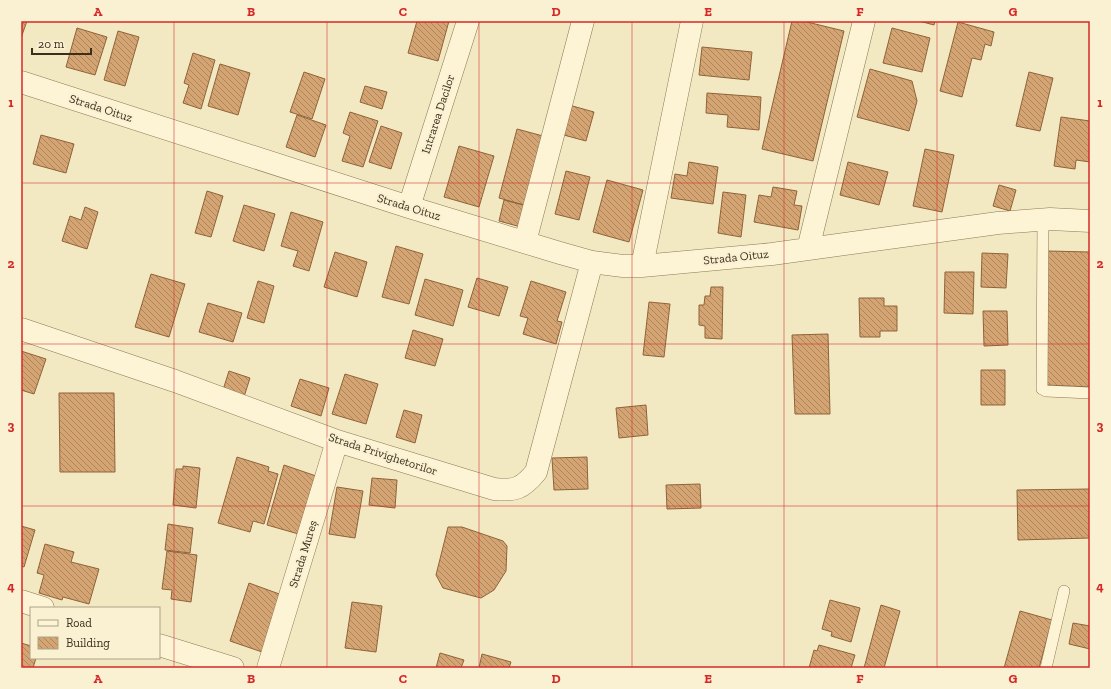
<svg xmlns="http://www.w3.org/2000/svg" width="1111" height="689" viewBox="0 0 1111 689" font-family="'Zilla Slab',serif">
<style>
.building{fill:url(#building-back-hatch);stroke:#8f633a}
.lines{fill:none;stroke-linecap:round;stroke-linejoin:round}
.service-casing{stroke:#8d7956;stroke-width:12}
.minor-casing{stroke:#8d7956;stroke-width:23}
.service{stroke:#fcf4d5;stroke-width:11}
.minor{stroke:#fcf4d5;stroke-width:22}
.grid{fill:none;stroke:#d62828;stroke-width:1;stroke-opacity:0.55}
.labels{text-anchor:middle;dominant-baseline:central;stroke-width:4;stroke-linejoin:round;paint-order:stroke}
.street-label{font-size:12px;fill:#3c2e1c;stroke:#f9f1d1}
.neatline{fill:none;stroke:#d62828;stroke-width:1.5}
.grid-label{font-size:13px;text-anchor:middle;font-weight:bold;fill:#d62828}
</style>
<defs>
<pattern id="building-back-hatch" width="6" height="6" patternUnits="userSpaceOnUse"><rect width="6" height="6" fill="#d4a473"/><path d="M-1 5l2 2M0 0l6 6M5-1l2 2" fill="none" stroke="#ad865e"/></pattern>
</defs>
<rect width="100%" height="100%" fill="#f2e8c1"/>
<path class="building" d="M21,21H27L21,38Z
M417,21H449L438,61L408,53Z
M792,21H803L844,31L813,161L762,149Z
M919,21H935L934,25Z
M958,22L994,32L991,46L985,44L981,60L972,58L962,97L940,91Z
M77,28L107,37L95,75L66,67Z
M892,28L930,38L922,72L883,63Z
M118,31L139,37L125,86L104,80Z
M702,47L752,52L749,80L699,75Z
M193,53L215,60L201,109L183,103L189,85L184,83Z
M220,64L250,73L238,115L208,106Z
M870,69L912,81L917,101L909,131L857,117Z
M304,72L325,79L312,119L290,112Z
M1029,72L1053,78L1040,131L1016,126Z
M365,86L387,92L382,109L360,102Z
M707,93L761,97L759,130L727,127L728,115L706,113Z
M569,105L594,112L586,141L560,134Z
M350,112L378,121L363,167L342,161L350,136L343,133Z
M297,115L326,125L315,157L286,147Z
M1061,117L1090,121V162L1076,160L1075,169L1054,166Z
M381,126L402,133L391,169L369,162Z
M517,129L543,136L524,205L499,198Z
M41,135L74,144L66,173L33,164Z
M459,146L494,156L479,207L444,197Z
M925,149L954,155L942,212L913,206Z
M689,162L718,167L713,204L671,198L675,174L687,176Z
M848,162L888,172L879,205L840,195Z
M566,171L590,177L579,220L555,214Z
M607,180L643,190L629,242L593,232Z
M999,185L1016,190L1010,211L993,206Z
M773,187L797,191L794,205L802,206L798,230L754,222L759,195L771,197Z
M207,191L223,196L211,237L195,233Z
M723,192L746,195L741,237L718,233Z
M504,200L527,206L521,227L499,221Z
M244,205L275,214L264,251L233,241Z
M85,207L98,212L87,249L62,241L70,216L81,220Z
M291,212L323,222L309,271L293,266L298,251L281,246Z
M396,246L423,254L409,304L382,297Z
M1048,251L1090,252V387L1045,385Z
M335,252L367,262L357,297L324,287Z
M982,253L1008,254L1006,288L981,287Z
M945,272H974L973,314L944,313Z
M151,274L185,284L169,337L135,327Z
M477,278L508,287L499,316L468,307Z
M425,279L463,290L453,326L415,315Z
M258,281L274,286L264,323L247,318Z
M531,281L566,292L557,321L562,322L556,344L523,334L528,318L520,316Z
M711,287H723L722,339L705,338V326L699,325V305H704L705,296H710Z
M859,298H884V306H897V331H880V337H860Z
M649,302L670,304L664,357L643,355Z
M208,303L242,313L233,342L199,332Z
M983,311H1007L1008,345L984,346Z
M413,330L443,339L435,366L405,358Z
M828,334L830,414H795L792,335Z
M21,351L46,359L34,394L21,390Z
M981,370H1005V405H981Z
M229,371L250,378L243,400L222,393Z
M345,374L378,384L366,424L332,414Z
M300,379L329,388L321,416L291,406Z
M59,393H114L115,472H60Z
M646,405L648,435L619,438L616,408Z
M404,410L422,415L415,443L396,437Z
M237,457L269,467L268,471L278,474L264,524L253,521L250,532L218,523Z
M587,457L588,489L554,490L552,458Z
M284,465L319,477L302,535L267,525Z
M183,466L200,468L196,508L173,505L176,469H183Z
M372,478L397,480L395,508L369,505Z
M700,484L701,508L667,509L666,485Z
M337,487L363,491L355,538L329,534Z
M1090,489V538L1018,540L1017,490Z
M168,524L193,528L190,553L165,550Z
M21,526L35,530L24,567L21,566Z
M448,527H462L503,541L507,546L506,571L494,590L481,598L443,588L436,575Z
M45,544L74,552L71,562L99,569L89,604L63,597L62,600L39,593L44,575L37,573Z
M167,551L197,555L191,602L171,599L172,590L162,589Z
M249,583L282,595L265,653L230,641Z
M830,600L860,608L851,642L831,636L832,632L822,629Z
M352,602L382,606L376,652L345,648Z
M881,605L900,611L884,668H864Z
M1020,611L1052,620L1039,668H1004Z
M1073,623L1090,626V649L1069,644Z
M21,643L31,646V658H36L33,668H21Z
M819,645L855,655L851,668H809L814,650L817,651Z
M440,653L464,660L461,668H436Z
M482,654L511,662L509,668H479Z"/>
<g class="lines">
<g class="service-casing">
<path id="service" d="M1043,219L1042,389L1046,391L1090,393
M1046,668L1064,591"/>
</g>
<g class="minor-casing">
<path id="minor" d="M21,82L409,207L560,253L592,262L607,264L623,266H642L772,254L998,223L1050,219L1090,221
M409,207L468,21
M525,242L583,21
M808,249L864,21
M642,266L692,21
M21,329L175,381L337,441L494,489C515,491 522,489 536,472L592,262
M21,601L43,608
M159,645L233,668
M268,668L337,441"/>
</g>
<use href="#service" class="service"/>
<use href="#minor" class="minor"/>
</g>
<path class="grid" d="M174,21V668M327,21V668M479,21V668M632,21V668M784,21V668M937,21V668M21,183H1090M21,344H1090M21,506H1090"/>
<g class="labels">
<g class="street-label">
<text transform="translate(101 108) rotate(18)">Strada Oituz</text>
<text transform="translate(438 114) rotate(-72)">Intrarea Dacilor</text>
<text transform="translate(409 207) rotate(17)">Strada Oituz</text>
<text transform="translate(736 257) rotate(-6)">Strada Oituz</text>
<text transform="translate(383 454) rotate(18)">Strada Privighetorilor</text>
<text transform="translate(303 554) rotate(-73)">Strada Mureș</text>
</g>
</g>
<rect width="1111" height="689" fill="none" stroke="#f9f1d1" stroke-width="44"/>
<rect x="30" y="607" width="130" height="52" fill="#f9f1d1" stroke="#ada389"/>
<rect x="38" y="620" width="20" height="6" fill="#fcf4d5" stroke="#ada389"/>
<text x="66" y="627" font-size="12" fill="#3c2e1c">Road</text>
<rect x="38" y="637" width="20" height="12" fill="url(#building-back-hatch)" stroke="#ada389"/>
<text x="66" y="647" font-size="12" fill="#3c2e1c">Building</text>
<path d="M32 48v6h59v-6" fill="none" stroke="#3c2e1c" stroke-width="2"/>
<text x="38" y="48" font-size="12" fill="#3c2e1c" stroke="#f9f1d1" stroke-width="3" paint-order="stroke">20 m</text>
<rect x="22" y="22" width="1067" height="645" class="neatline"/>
<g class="grid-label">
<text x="98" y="16">A</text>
<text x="251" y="16">B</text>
<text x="403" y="16">C</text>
<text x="556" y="16">D</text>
<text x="708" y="16">E</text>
<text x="860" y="16">F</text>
<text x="1013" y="16">G</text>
<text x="11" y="107">1</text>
<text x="1100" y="107">1</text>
<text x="11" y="268">2</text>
<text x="1100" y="268">2</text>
<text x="11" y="430">3</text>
<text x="1100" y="430">3</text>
<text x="11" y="591">4</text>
<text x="1100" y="591">4</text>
<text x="98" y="683">A</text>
<text x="251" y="683">B</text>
<text x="403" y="683">C</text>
<text x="556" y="683">D</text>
<text x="708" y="683">E</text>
<text x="860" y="683">F</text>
<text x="1013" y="683">G</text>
</g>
</svg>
